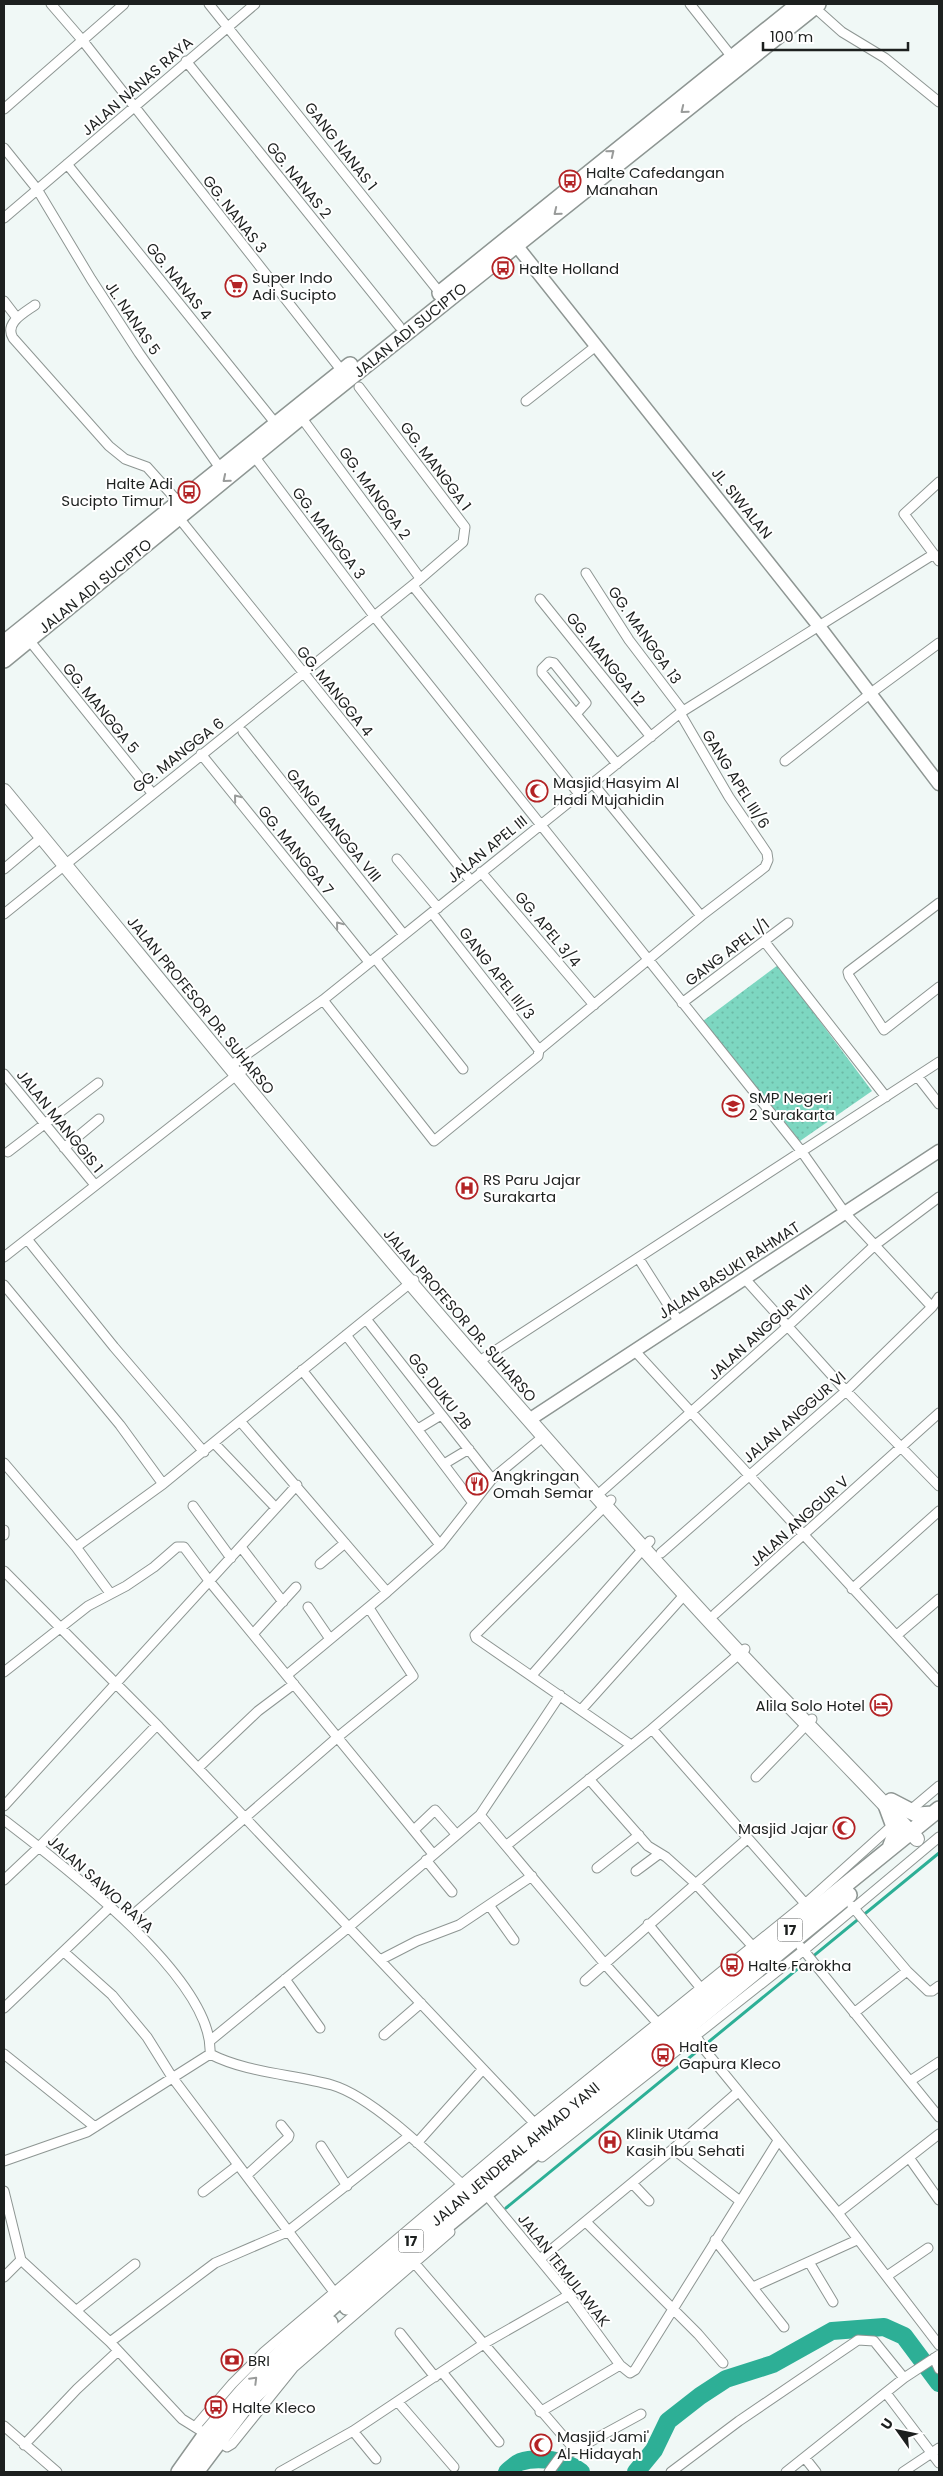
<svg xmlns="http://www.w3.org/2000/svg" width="943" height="2476" viewBox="0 0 943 2476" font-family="Poppins,sans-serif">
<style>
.grass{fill:url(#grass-dots)}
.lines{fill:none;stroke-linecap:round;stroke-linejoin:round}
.stream{stroke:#2daf96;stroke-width:3}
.river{stroke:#2daf96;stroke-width:18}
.street-casing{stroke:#8e9693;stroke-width:11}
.secondary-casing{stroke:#8e9693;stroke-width:15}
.primary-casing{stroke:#8e9693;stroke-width:16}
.highway-casing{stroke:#8e9693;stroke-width:18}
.street{stroke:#fff;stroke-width:9}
.secondary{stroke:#fff;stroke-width:12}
.primary{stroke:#fff;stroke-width:14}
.highway{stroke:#fff;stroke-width:15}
.oneway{stroke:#999b9a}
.labels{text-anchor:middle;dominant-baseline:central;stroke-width:4;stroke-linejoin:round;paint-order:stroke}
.shield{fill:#fff;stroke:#616362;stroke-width:1}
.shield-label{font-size:14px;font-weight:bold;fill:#1d201f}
.street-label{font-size:15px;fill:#1d201f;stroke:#fff}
.poi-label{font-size:15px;fill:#1d201f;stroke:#fff;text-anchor:start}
</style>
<defs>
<pattern id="grass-dots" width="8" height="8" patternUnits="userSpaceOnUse" patternTransform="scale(1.25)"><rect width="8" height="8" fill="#7dd7c1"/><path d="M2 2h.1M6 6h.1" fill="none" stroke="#6cb8a5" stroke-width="1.8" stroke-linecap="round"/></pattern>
</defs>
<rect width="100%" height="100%" fill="#f0f8f6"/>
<path class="grass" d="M778,965L872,1091L800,1141L703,1021Z"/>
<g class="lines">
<path class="stream" d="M506,2208L939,1853"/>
<path class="river" d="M507,2472C511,2469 515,2464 520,2462C538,2456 566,2460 581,2472
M636,2472L654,2450L668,2421L700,2396L726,2379L773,2364L832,2331L884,2327L904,2336L939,2383"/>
<g class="street-casing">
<path id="street" d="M51,4L83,41L342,371
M209,4L440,293
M690,4L732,57
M814,7L842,32L885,58L939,102
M186,61L399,326
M4,109L124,4
M4,148L37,189L91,279L139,353L220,468
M67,164L276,424
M4,218L255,4
M4,301L17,318
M35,305C24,313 4,323 13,338L109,446L125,459L147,467L181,505
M359,387L465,527L463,542L420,579
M526,401L596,346
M254,456L374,616L802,1152L845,1213L932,1307
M939,482L904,514L939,561
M179,518L471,881
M586,573L629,640L683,711
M413,586L579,794
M540,599L651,737
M29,640L152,793
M576,714L586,703L554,663L549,662L542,669V673L617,764
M243,732L404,935
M201,754L369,962
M785,761L871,693L939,643
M595,786L701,916
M397,859L438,908
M4,869L42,837
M481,872L594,1005
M939,903L848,972L849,976L884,1030L939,987
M432,913L539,1050
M4,914L419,580L420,578L301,417
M764,941L886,1097
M375,958L463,1069
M323,1000L434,1141L538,1056L539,1050L701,916L765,867L768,860L767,853L729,797L680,713
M682,1003L788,923
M229,1067L323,1000L680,713L934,554
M4,1074L95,1185
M918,1077L939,1104
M64,1148L99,1119
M8,1152L98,1083
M27,1239L114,1347L204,1452
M4,1257L243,1070
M639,1259L679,1322
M414,1280L240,1421L387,1592L440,1545L492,1479L544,1436
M746,1280L846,1391L939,1486
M4,1285L120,1425L163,1484
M366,1319L492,1479
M346,1335L473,1503
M634,1350L939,1682
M484,1358L939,1062
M302,1370L440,1545
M418,1429L441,1415
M214,1443L276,1508
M4,1463L76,1547L163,1484L240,1421
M444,1464L469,1449
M602,1491L788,1326L875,1245L939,1197
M611,1500L475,1635L476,1638L631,1745
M193,1506L231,1558
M4,1530V1535
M76,1547L110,1593
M241,1547L283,1602
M661,1553L846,1391L932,1307L939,1297
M320,1564L345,1543
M4,1571L159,1727L538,2127
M852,1589L939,1511
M308,1607L330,1639
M715,1614L939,1413
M253,1634L296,1587
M897,1635L939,1599
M4,1672L88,1606L126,1586L154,1567L177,1547H184L210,1582L433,1854
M287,1675L387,1592
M532,1675L650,1541
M581,1710L686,1593
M652,1729L809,1908
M198,1768L258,1711L294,1684
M756,1777L812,1719
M589,1779L648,1846L666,1857L696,1884L756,1950
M4,1806L297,1485
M907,1813L939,1786
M480,1815L604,1963L661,2027
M4,1820C60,1863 215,1979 210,2054
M414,1830L435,1810L456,1834
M507,1845L652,1729L745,1649
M426,1860L452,1892
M597,1868L639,1835
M636,1871L659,1854
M4,1880L39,1847L157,1725
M489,1905L514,1940
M852,1906L907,1971
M126,1921L339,1736L413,1676L369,1608
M648,1924L704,1992
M801,1947L939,2117
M64,1952L112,1995L147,2037L172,2077L337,2296
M380,1960L417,1941L459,1925L532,1876
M285,1979L320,2028
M585,1981L747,1839
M4,2008L110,1907
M854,2013L907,1971L928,1991H932L939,1986
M693,2031L704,2049L838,2213L939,2345
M384,2035L421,2003
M211,2040L350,1926L480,1815L560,1695
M4,2054L95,2127
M210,2054C247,2073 292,2074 332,2085C373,2097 433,2157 465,2187
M910,2081L939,2062
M417,2143L483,2069
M321,2146L347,2186
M673,2149L740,2201
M542,2157L804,1950L939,1837
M910,2159L939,2200
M4,2161L87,2132L210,2054
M247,2175L288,2138L289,2135L281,2125
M632,2183L649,2201
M4,2191L21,2260L110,2342L182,2419L227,2447L232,2444L294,2367L450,2232
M203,2192L238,2165
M485,2193L569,2295L620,2365L630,2373L635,2370L778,2141
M838,2213L939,2134
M586,2222L698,2334L723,2363
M715,2240L784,2327
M411,2259L575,2450L560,2457L549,2472
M540,2259L673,2149L738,2092
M809,2262L833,2302
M887,2276L928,2248
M4,2277L21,2260
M753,2287L857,2240
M77,2310L135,2264
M400,2333L435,2377
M110,2342L215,2263L287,2232L409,2136
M934,2358L939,2369
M442,2372L499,2442
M886,2393L939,2463
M398,2402L454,2467
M540,2412L620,2365
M4,2426L57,2472
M195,2427L232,2384L264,2352L534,2123L805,1904L895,1823
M353,2431L376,2459
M24,2445L77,2389L118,2351
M575,2450L641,2414
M805,2458L816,2472
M280,2472L353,2431L485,2343L569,2295
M671,2472L739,2421L858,2340L874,2341L904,2378
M786,2472L904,2378L939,2355
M903,2472L939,2448"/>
</g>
<g class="secondary-casing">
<path id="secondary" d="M516,245L818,625L939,784
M535,1416L939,1151"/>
</g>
<g class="primary-casing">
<path id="primary" d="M4,791C161,981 315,1174 477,1360C564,1460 652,1560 743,1657C800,1718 860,1777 917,1839"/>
</g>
<g class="highway-casing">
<path id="highway" d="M440,293L799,4
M4,643L350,365
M4,660L301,417L818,4
M891,1801L918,1815L933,1814
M886,1805L896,1832L890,1848
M347,2307L849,1895
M179,2472L206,2434L243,2391L275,2358L340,2300L497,2167L939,1809
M196,2472L251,2399L330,2323"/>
</g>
<use href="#street" class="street"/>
<use href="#secondary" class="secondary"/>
<use href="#primary" class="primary"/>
<use href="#highway" class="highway"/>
</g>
<defs><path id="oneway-chevron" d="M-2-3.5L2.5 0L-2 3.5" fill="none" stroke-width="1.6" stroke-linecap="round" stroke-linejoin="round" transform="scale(1.25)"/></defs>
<g class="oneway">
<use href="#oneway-chevron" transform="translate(684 110) rotate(141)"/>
<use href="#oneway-chevron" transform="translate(611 153) rotate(-39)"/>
<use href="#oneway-chevron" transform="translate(557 212) rotate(141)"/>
<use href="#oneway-chevron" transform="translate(226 479) rotate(140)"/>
<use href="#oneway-chevron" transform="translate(237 798) rotate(-129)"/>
<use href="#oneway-chevron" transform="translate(339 925) rotate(-129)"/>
<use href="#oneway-chevron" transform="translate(254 2380) rotate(-45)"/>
</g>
<defs>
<g id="bus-ring" transform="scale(1.125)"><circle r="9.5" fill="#fff" stroke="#b32325" stroke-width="1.5"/><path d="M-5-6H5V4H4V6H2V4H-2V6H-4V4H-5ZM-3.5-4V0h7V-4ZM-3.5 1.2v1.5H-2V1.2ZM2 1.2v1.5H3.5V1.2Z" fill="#b32325"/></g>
<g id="supermarket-ring" transform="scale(1.125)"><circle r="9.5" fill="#fff" stroke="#b32325" stroke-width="1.5"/><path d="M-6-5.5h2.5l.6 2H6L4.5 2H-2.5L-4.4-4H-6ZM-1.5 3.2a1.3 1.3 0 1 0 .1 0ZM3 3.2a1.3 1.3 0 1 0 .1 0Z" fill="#b32325"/></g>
<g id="mosque-ring" transform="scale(1.125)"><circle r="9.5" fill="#fff" stroke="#b32325" stroke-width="1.5"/><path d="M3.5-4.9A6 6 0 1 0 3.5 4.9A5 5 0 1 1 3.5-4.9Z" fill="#b32325"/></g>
<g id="school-ring" transform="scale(1.125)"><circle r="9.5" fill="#fff" stroke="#b32325" stroke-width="1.5"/><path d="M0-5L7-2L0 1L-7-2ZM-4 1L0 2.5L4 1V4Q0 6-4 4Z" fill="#b32325"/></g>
<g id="hospital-ring" transform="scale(1.125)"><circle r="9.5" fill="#fff" stroke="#b32325" stroke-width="1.5"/><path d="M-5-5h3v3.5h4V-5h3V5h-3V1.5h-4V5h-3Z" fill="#b32325"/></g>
<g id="restaurant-ring" transform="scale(1.125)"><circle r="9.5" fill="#fff" stroke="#b32325" stroke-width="1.5"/><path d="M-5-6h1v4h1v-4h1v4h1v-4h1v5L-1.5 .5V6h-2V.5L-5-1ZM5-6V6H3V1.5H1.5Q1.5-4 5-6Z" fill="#b32325"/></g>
<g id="hotel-ring" transform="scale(1.125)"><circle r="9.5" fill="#fff" stroke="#b32325" stroke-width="1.5"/><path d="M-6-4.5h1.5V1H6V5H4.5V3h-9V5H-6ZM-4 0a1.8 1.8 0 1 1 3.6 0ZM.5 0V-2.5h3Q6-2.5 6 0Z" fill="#b32325"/></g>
<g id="bank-ring" transform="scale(1.125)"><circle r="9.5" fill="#fff" stroke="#b32325" stroke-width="1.5"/><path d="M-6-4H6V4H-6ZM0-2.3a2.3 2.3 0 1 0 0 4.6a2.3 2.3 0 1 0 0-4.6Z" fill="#b32325"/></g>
</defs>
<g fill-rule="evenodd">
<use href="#bus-ring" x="570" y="181"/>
<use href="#bus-ring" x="503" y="268"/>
<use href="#supermarket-ring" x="236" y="286"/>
<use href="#bus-ring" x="189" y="492"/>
<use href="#mosque-ring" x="537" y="791"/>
<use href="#school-ring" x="733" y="1106"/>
<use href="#hospital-ring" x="467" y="1188"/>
<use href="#restaurant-ring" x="477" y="1484"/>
<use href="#hotel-ring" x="881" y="1705"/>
<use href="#mosque-ring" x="844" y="1828"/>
<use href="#bus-ring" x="732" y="1965"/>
<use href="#bus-ring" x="663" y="2055"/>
<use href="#hospital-ring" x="610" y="2142"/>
<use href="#bank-ring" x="232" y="2360"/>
<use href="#bus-ring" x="216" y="2407"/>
<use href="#mosque-ring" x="541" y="2445"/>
</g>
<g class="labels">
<g class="shield">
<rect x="777.5" y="1918.5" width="25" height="23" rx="4"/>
<rect x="398.5" y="2229.5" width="25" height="23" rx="4"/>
</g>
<g class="shield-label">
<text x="790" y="1930">17</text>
<text x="411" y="2241">17</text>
</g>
<g class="street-label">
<text transform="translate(137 86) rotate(-41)">JALAN NANAS RAYA</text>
<text transform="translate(341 146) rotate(52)">GANG NANAS 1</text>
<text transform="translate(299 180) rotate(51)">GG. NANAS 2</text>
<text transform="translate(235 214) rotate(52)">GG. NANAS 3</text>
<text transform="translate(179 281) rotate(51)">GG. NANAS 4</text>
<text transform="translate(133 318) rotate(56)">JL. NANAS 5</text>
<text transform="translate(410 330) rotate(-39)">JALAN ADI SUCIPTO</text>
<text transform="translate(436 466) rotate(53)">GG. MANGGA 1</text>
<text transform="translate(375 493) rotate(54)">GG. MANGGA 2</text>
<text transform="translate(742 503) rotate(51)">JL. SIWALAN</text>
<text transform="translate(329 533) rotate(53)">GG. MANGGA 3</text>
<text transform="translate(95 586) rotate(-39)">JALAN ADI SUCIPTO</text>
<text transform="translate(645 635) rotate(55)">GG. MANGGA 13</text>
<text transform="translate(606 659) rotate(51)">GG. MANGGA 12</text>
<text transform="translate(335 691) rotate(51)">GG. MANGGA 4</text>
<text transform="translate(101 708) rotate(51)">GG. MANGGA 5</text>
<text transform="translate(178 755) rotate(-38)">GG. MANGGA 6</text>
<text transform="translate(736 779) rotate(58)">GANG APEL III/6</text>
<text transform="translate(334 825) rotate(51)">GANG MANGGA VIII</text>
<text transform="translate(487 849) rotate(-39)">JALAN APEL III</text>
<text transform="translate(296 850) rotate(51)">GG. MANGGA 7</text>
<text transform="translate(548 929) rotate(50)">GG. APEL 3/4</text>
<text transform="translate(727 952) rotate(-37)">GANG APEL I/1</text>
<text transform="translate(497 973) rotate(52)">GANG APEL III/3</text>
<text transform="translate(201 1005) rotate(51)">JALAN PROFESOR DR. SUHARSO</text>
<text transform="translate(60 1121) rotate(51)">JALAN MANGGIS 1</text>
<text transform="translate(729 1270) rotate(-33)">JALAN BASUKI RAHMAT</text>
<text transform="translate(460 1315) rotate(49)">JALAN PROFESOR DR. SUHARSO</text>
<text transform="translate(760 1332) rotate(-42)">JALAN ANGGUR VII</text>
<text transform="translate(440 1391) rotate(52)">GG. DUKU 2B</text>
<text transform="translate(794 1417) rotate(-41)">JALAN ANGGUR VI</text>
<text transform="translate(799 1521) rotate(-42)">JALAN ANGGUR V</text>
<text transform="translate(101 1884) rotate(42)">JALAN SAWO RAYA</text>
<text transform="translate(515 2154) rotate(-40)">JALAN JENDERAL AHMAD YANI</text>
<text transform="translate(564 2270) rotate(52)">JALAN TEMULAWAK</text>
</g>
<g class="poi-label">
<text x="586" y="172">Halte Cafedangan<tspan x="586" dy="17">Manahan</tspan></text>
<text x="519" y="268">Halte Holland</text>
<text x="252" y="277">Super Indo<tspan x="252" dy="17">Adi Sucipto</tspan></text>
<text x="173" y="483" text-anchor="end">Halte Adi<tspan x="173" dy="17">Sucipto Timur 1</tspan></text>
<text x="553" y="782">Masjid Hasyim Al<tspan x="553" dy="17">Hadi Mujahidin</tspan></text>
<text x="749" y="1097">SMP Negeri<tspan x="749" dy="17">2 Surakarta</tspan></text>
<text x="483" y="1179">RS Paru Jajar<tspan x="483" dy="17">Surakarta</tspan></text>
<text x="493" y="1475">Angkringan<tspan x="493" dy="17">Omah Semar</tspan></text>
<text x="865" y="1705" text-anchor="end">Alila Solo Hotel</text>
<text x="828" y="1828" text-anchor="end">Masjid Jajar</text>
<text x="748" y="1965">Halte Farokha</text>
<text x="679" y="2046">Halte<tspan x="679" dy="17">Gapura Kleco</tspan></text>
<text x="626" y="2133">Klinik Utama<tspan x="626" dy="17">Kasih Ibu Sehati</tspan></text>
<text x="248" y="2360">BRI</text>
<text x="232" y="2407">Halte Kleco</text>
<text x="557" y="2436">Masjid Jami'<tspan x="557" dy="17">Al-Hidayah</tspan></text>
</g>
</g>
<rect width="943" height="2476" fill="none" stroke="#1d201f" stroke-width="10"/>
<g transform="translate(898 2431) rotate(303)" stroke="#ffffff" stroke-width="4" paint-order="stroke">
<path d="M0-4L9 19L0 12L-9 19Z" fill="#1d201f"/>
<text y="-8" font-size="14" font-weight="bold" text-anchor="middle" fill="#1d201f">U</text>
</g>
<path d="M763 42v8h145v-8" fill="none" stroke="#1d201f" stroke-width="2.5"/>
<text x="770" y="42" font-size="15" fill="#1d201f" stroke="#ffffff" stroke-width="4" paint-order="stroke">100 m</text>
</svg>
